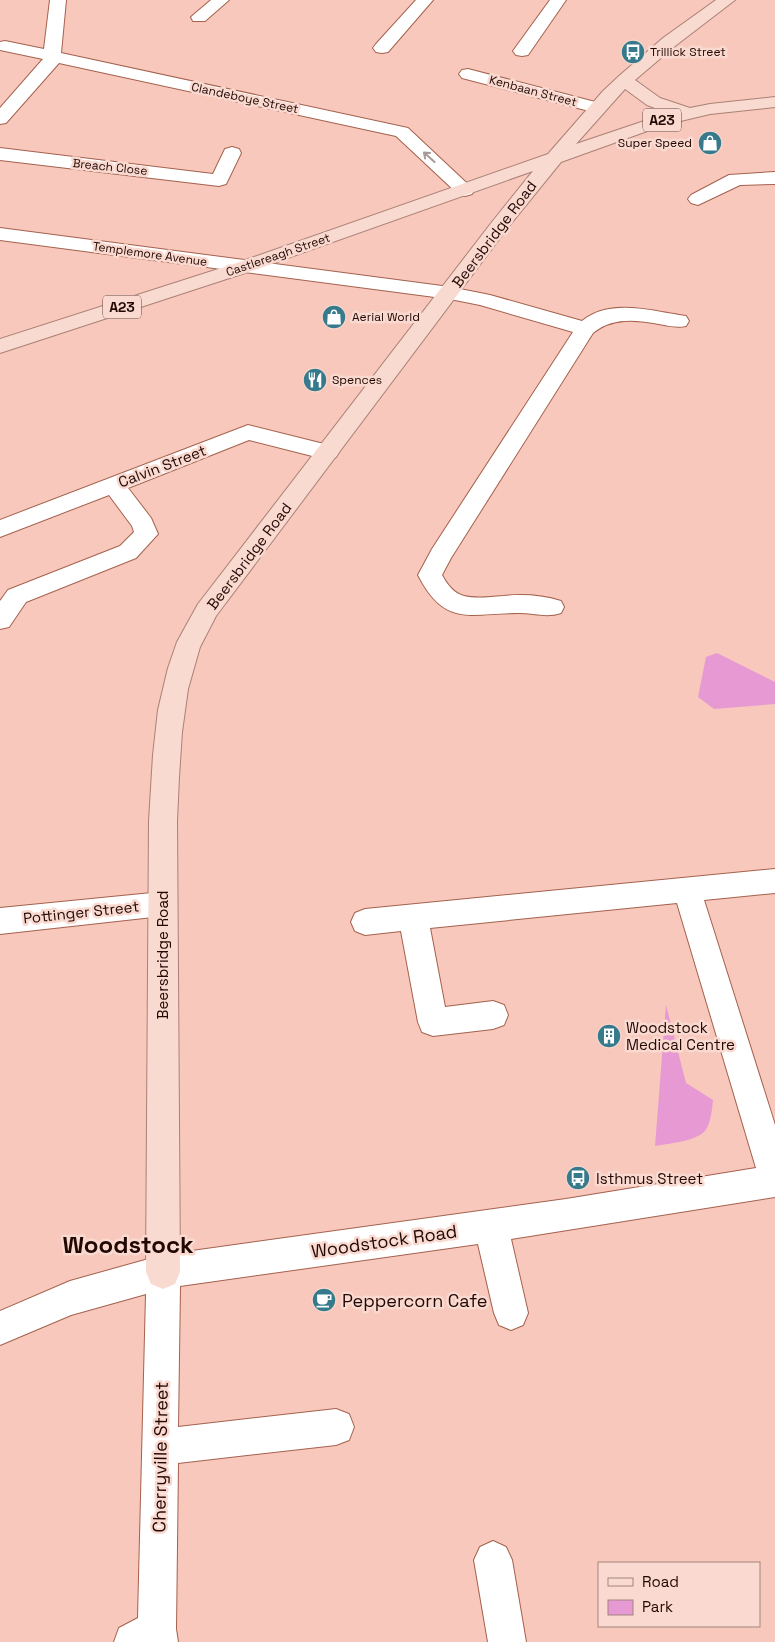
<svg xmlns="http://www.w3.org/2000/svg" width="775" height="1642" viewBox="0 0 775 1642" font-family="'Space Grotesk',sans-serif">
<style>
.green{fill:#e699d3}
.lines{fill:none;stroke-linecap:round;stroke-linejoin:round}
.minor-casing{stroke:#a5614d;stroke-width:2}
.major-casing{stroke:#ab8175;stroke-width:2}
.minor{fill:#fff;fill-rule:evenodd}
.major{fill:#f9dad1;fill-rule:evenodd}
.oneway{stroke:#a79c9a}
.labels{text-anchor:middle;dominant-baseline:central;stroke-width:5;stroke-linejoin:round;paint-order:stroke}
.far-poi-label{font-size:12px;fill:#220803;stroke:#f9d9d0;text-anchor:start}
.far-street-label{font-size:12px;fill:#220803;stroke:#f9d9d0}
.shield{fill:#f9d9d0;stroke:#624740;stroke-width:1}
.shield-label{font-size:14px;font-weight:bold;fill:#220803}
.street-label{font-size:15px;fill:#220803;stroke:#f9d9d0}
.poi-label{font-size:15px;fill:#220803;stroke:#f9d9d0;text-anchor:start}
.near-street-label{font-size:18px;fill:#220803;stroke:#f9d9d0}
.near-poi-label{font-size:18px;fill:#220803;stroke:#f9d9d0;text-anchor:start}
.near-district-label{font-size:24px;font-weight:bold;fill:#220803;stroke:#f9d9d0}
</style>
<rect width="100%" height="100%" fill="#f7c8bb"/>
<path class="green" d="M717,653L775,682V704L714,709L698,697L706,657Z
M666,1005L686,1083L713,1100C712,1109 711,1123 705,1131C694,1142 670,1143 655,1146Z"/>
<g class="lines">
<g class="minor-casing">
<path id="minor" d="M50,0H66L61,53L408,128L474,190L472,194L465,196L458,194L396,136L59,63L6,123L0,124V108L43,59L0,50V42L5,41L44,49Z
M211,0H229L205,21H193L191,17Z
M416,0H433L388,52L382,53L376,52L373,48L376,44Z
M550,0H566L528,55L522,56L516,55L513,51Z
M468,69L603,104L606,108L603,112L597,113L462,78L459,74L462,70Z
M232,147L239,149L241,153L228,180L226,184L219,186L0,160V148L213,174L225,149Z
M775,172V184L740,185L698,205L691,203L688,199L691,195L729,175Z
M0,228L450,287L490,295L582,321C609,299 648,310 679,315L686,316L689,321L686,326C677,328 669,326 659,324C635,320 613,317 593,333L451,558L442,575C447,584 453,593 464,596C476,599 490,597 503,596C522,594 542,595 561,601L564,607L561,613C547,618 533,613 519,613C470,613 445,628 418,575L432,549L573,332L480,305L450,299L0,240Z
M248,425L336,447L339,452L336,457L328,460L249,440L128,488L151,518L158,534L136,558L26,602L9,627L0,629V601L8,590L120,546L134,532L132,526L109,495L0,537V520Z
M775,869V893L704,900L775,1125V1197L511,1239L528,1313L523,1325L511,1330L499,1325L494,1313L478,1244L180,1286L178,1427L336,1409L349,1414L354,1427L349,1440L336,1445L178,1463L176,1629L178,1642H114L119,1628L138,1618L146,1294L71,1315L0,1345V1311L70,1281L163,1255L566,1199L756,1168L677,903L430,928L445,1007L493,1001L504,1005L508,1015L504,1025L493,1029L433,1036L422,1032L418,1022L401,931L365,935L355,931L351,922L355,913L365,909Z
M162,892L172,895L176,904L172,913L162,916L0,934V908Z
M493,1541L506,1547L512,1560L526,1642H488L474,1560L480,1547Z"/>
</g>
<g class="major-casing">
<path id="major" d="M716,0H735L675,46L635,80L660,98L690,108L710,104L775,97V107L710,114L664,125L561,162L506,230L216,616L200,647L188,689L182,732L179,777L177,821L180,1272L175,1284L163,1289L151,1284L146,1272L149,821L153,755L158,710L168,668L177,642L198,604L492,222L533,171L251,271L0,353V339L237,263L548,154L603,91L619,76L663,38ZM625,89L647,105L668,113L576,144Z"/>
</g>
<use href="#minor" class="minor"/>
<use href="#major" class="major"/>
</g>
<defs><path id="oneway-shaft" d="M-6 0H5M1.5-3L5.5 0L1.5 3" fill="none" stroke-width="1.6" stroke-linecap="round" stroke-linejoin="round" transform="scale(1.25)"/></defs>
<use class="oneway" href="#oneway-shaft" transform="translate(429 157) rotate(-138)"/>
<defs>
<g id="bus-disc" transform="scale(1.25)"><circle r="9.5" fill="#377a8b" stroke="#f9d9d0"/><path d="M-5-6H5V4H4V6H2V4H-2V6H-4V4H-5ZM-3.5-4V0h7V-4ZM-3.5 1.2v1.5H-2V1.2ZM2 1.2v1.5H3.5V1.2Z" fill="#fff"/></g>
<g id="shop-disc" transform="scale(1.25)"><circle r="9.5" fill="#377a8b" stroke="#f9d9d0"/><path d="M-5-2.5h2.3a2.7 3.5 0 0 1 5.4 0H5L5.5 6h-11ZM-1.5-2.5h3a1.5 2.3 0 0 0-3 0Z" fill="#fff"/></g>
<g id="restaurant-disc" transform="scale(1.25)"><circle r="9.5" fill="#377a8b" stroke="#f9d9d0"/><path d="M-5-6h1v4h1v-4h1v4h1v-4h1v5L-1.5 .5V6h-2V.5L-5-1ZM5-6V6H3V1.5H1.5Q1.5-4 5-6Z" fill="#fff"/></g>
<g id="building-disc" transform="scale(1.25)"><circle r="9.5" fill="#377a8b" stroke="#f9d9d0"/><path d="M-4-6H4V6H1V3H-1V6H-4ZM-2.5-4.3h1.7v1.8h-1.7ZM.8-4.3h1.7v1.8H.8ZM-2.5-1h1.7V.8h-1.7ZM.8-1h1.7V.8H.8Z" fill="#fff"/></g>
<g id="cafe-disc" transform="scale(1.25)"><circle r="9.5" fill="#377a8b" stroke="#f9d9d0"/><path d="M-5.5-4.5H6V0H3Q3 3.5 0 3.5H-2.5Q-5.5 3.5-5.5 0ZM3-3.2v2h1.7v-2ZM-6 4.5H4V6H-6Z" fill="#fff"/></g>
</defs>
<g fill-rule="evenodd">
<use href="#bus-disc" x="633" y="52"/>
<use href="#shop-disc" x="710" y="143"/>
<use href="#shop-disc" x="334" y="317"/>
<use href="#restaurant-disc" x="315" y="380"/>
<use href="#building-disc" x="609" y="1036"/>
<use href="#bus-disc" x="578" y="1178"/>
<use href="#cafe-disc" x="324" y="1300"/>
</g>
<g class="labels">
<g class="far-poi-label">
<text x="650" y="52">Trillick Street</text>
<text x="692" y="143" text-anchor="end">Super Speed</text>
<text x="352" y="317">Aerial World</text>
<text x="332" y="380">Spences</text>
</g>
<g class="far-street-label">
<text transform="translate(533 91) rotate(15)">Kenbaan Street</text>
<text transform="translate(245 98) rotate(12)">Clandeboye Street</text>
<text transform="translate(110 167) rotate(6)">Breach Close</text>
<text transform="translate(150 254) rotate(8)">Templemore Avenue</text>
<text transform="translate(278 255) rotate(-19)">Castlereagh Street</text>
</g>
<g class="shield">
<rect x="643" y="108.5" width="38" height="23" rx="4"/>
<rect x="103" y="295.5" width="38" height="23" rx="4"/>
</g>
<g class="shield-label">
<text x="662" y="120">A23</text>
<text x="122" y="307">A23</text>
</g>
<g class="street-label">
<text transform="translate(494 234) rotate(-53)">Beersbridge Road</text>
<text transform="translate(162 466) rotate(-21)">Calvin Street</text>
<text transform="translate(249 556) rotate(-53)">Beersbridge Road</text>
<text transform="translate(81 912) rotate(-6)">Pottinger Street</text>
<text transform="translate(162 955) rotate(-90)">Beersbridge Road</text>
</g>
<g class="poi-label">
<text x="626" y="1027">Woodstock<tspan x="626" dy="17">Medical Centre</tspan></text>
<text x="596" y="1178">Isthmus Street</text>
</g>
<g class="near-street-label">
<text transform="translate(384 1241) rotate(-8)">Woodstock Road</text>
<text transform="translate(160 1457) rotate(-89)">Cherryville Street</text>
</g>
<g class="near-poi-label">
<text x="342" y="1300">Peppercorn Cafe</text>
</g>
<g class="near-district-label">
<text x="128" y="1244">Woodstock</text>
</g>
</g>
<rect x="598" y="1562" width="162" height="65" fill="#f9d9d0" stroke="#a3857e"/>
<rect x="608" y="1578" width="25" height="8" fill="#f9dad1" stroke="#a3857e"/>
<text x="642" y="1587" font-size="15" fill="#220803">Road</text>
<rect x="608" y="1600" width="25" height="15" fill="#e699d3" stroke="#a3857e"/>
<text x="642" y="1612" font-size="15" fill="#220803">Park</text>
</svg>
